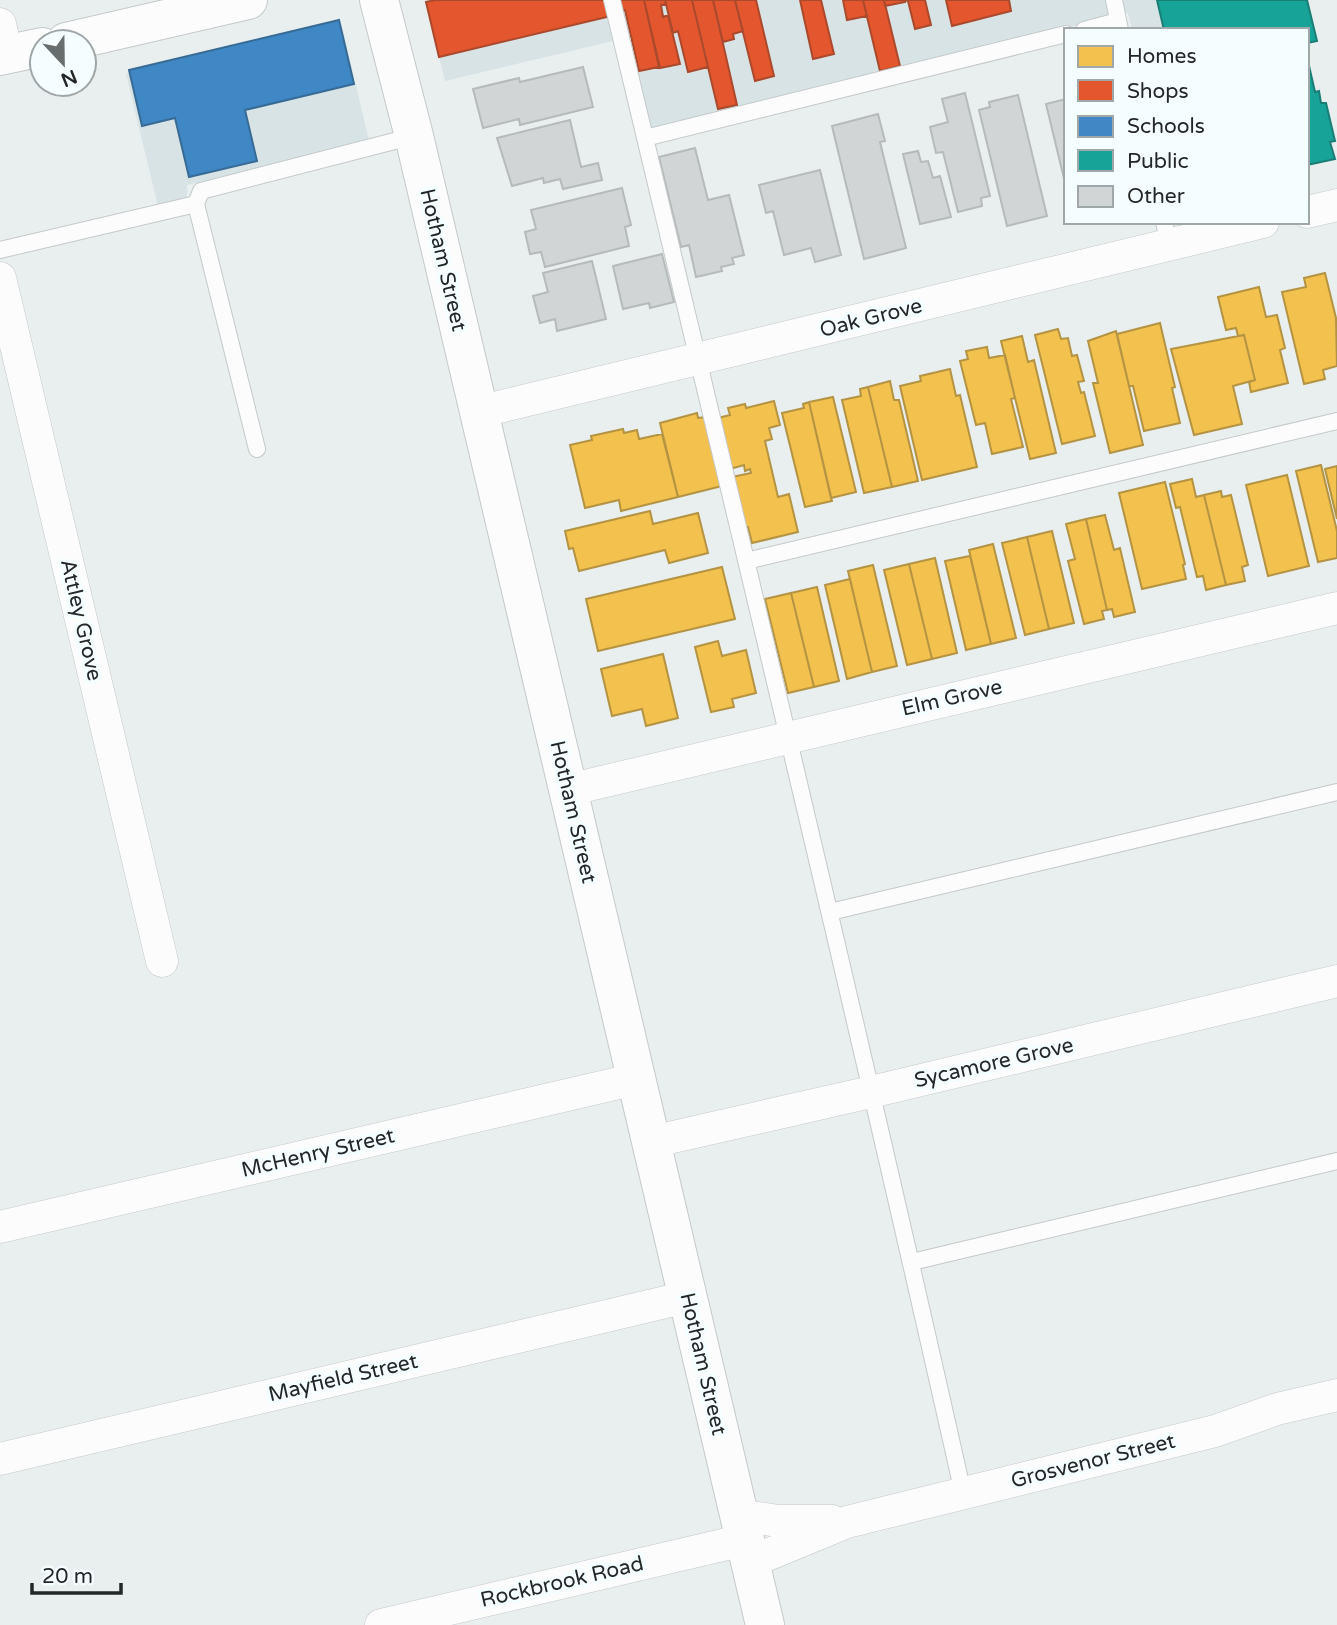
<svg xmlns="http://www.w3.org/2000/svg" width="1337" height="1625" viewBox="0 0 1337 1625" font-family="'Varela Round',sans-serif">
<style>
.built{fill:#d7e3e5}
.homes{fill:#f2c14e;stroke:#b49342;stroke-width:2}
.shops{fill:#e4572e;stroke:#aa492c;stroke-width:2}
.schools{fill:#3f88c5;stroke:#376b96;stroke-width:2}
.public{fill:#17a398;stroke:#1b7e76;stroke-width:2}
.building{fill:#d1d5d6;stroke:#b6babb;stroke-width:2}
.lines{fill:none;stroke-linecap:round;stroke-linejoin:round}
.lane-casing{stroke:#c5c9ca;stroke-width:18}
.street-casing{stroke:#c5c9ca;stroke-width:33}
.secondary-casing{stroke:#c5c9ca;stroke-width:40}
.primary-casing{stroke:#c5c9ca;stroke-width:40}
.lane{stroke:#fcfcfd;stroke-width:16}
.street{stroke:#fcfcfd;stroke-width:32}
.secondary{stroke:#fcfcfd;stroke-width:38}
.primary{stroke:#fcfcfd;stroke-width:38}
.labels{text-anchor:middle;dominant-baseline:central;stroke-width:7;stroke-linejoin:round;paint-order:stroke}
.street-label{font-size:21px;fill:#232727;stroke:#f4fdff}
</style>
<rect width="100%" height="100%" fill="#e9eeef"/>
<path class="built" d="M425,0H1299L1306,30H1132L1128,13L650,128L630,37L445,81Z
M331,22L343,30L369,141L187,185V199L158,206L126,74Z"/>
<path class="homes" d="M1325,273L1336,318L1337,366L1323,370L1325,379L1304,384L1282,292L1306,287L1304,278Z
M1259,287L1266,317L1277,315L1285,348L1280,350L1288,383L1251,392L1249,382L1255,380L1244,335L1238,336L1236,328L1226,330L1218,297Z
M1160,323L1175,387L1172,388L1180,423L1144,431L1133,386H1129L1117,334Z
M1058,329L1061,339L1068,338L1072,356L1077,355L1084,381L1078,382L1081,393L1084,392L1095,436L1062,444L1035,335Z
M1116,331L1143,445L1110,453L1093,383H1098L1088,341Z
M1244,335L1255,380L1233,386L1242,424L1194,435L1171,349Z
M1022,336L1028,362L1034,360L1056,453L1030,459L1001,341Z
M987,347L989,358L1005,355L1015,398L1011,399L1023,447L992,454L985,423L976,425L960,361L968,359L966,351Z
M950,369L956,396L960,395L977,467L922,480L900,386L921,381L920,376Z
M890,381L894,400H899L918,481L892,487L868,387Z
M868,387L892,487L864,493L842,400L861,396L860,389Z
M833,397L856,492L831,498L809,402Z
M774,401L780,425L769,428L772,439L765,441L778,497L789,494L798,532L752,543L748,527H744L732,477L751,473L750,469L745,471L744,465L730,469L718,418L730,415L728,408L745,404L746,408Z
M809,402L832,501L805,507L782,413L804,408L803,404Z
M697,413L698,418L705,417L722,486L678,497L660,423Z
M623,429L624,433L637,430L639,439L662,434L678,497L621,511L619,500L585,508L570,445L592,440L591,436Z
M1321,465L1337,531V558L1318,562L1296,471Z
M1337,466V519L1325,469Z
M1287,475L1309,566L1268,576L1246,485Z
M1192,479L1196,497L1204,495L1226,585L1206,590L1203,576L1197,577L1180,507L1176,508L1170,484Z
M1165,482L1185,564L1183,565L1186,579L1142,589L1119,493Z
M1221,491L1222,497L1231,495L1248,565L1242,567L1245,581L1226,585L1204,495Z
M650,511L653,524L698,513L708,553L669,563L665,550L579,571L573,548L569,549L565,531Z
M1105,515L1114,550L1120,548L1135,612L1114,617L1112,609L1107,610L1086,519Z
M1086,519L1107,610L1102,611L1104,619L1084,624L1068,561L1075,559L1066,524Z
M1052,531L1074,623L1049,629L1027,537Z
M1027,537L1049,629L1025,635L1002,543Z
M993,544L1016,638L991,644L969,550Z
M970,556L991,644L966,650L945,561Z
M935,558L957,653L932,659L909,564Z
M909,564L932,659L907,665L884,570Z
M873,565L897,666L872,672L848,571Z
M722,567L735,619L598,651L586,599Z
M850,579L872,672L847,679L825,585Z
M817,587L839,681L814,687L791,593Z
M791,593L814,687L788,693L765,599Z
M718,641L722,656L746,650L756,693L732,699L734,707L711,712L695,647Z
M663,654L678,718L646,726L642,709L612,716L601,669Z"/>
<path class="shops" d="M435,0H607L611,16L439,57L426,2Z
M618,0H644L659,67L639,71L625,10H620Z
M644,0H665L666,4L661,5L663,17L668,15L680,64L660,68Z
M665,0H692L708,67L688,72L678,31L673,33Z
M692,0H713L737,105L718,109Z
M713,0H735L743,31L733,34L734,39L723,42Z
M735,0H756L774,76L755,81Z
M800,0H821L834,54L813,59Z
M843,0H863L867,16L847,20Z
M863,0H884L900,66L880,71Z
M884,0H905V2L885,6Z
M905,0H925L931,25L915,29L908,1Z
M946,0H1009L1011,11L952,26Z"/>
<path class="schools" d="M339,20L354,84L245,110L257,161L189,177L175,118L142,126L129,70Z"/>
<path class="public" d="M1157,0H1307L1317,41L1307,43V30H1164Z
M1307,57L1315,92L1319,91L1321,103H1326L1335,141L1330,142L1335,159L1307,165Z"/>
<path class="building" d="M583,67L593,107L520,125L519,119L483,128L473,89L519,78L520,82Z
M965,93L990,196L981,198L982,206L958,212L943,152L936,153L930,127L948,122L942,99Z
M1018,95L1047,216L1007,226L979,110L990,107L989,102Z
M1066,99V187L1046,104Z
M878,114L885,141L880,142L906,248L864,259L832,126Z
M570,120L581,167L598,163L602,180L563,189L560,179L544,183L543,178L512,186L497,138Z
M695,148L708,200L729,195L744,255L732,258L734,264L721,267L722,271L696,277L689,245L681,247L659,157Z
M918,151L921,162L928,161L933,178L940,176L951,217L920,224L903,154Z
M820,170L841,255L815,262L811,248L784,255L773,211L766,213L759,185Z
M622,188L631,225L625,227L629,246L545,267L541,252L530,254L525,232L536,229L531,210Z
M662,254L674,302L650,308L649,303L623,309L613,266Z
M592,261L606,319L557,331L555,319L540,323L533,296L548,292L543,273Z"/>
<g class="lines">
<g class="lane-casing">
<path id="lane" d="M612,0C731,497 851,994 963,1493
M1114,0L1120,30
M1084,30L1118,21
M645,138L1066,34
M196,204L201,191L414,136
M1164,222L1169,245
M0,250L196,204L257,449
M746,561L1337,421
M830,912L1337,792
M912,1262L1337,1161"/>
</g>
<g class="street-casing">
<path id="street" d="M0,24L7,55
M1307,212L1337,205
M0,278L162,961
M478,412L1263,222
M568,790L1337,608
M651,1142L871,1092L1337,981
M0,1227L636,1079
M0,1459L687,1297
M739,1515L778,1521H832
M750,1562L847,1522L1215,1431L1277,1409L1337,1395
M381,1625L744,1540"/>
</g>
<g class="secondary-casing">
<path id="secondary" d="M66,42L248,0
M0,56L42,47"/>
</g>
<g class="primary-casing">
<path id="primary" d="M379,0L414,136L765,1625"/>
</g>
<use href="#lane" class="lane"/>
<use href="#street" class="street"/>
<use href="#secondary" class="secondary"/>
<use href="#primary" class="primary"/>
</g>
<g class="labels">
<g class="street-label">
<text transform="translate(443 260) rotate(77)">Hotham Street</text>
<text transform="translate(871 318) rotate(-14)">Oak Grove</text>
<text transform="translate(81 620) rotate(77)">Attley Grove</text>
<text transform="translate(952 698) rotate(-13)">Elm Grove</text>
<text transform="translate(573 812) rotate(77)">Hotham Street</text>
<text transform="translate(994 1063) rotate(-13)">Sycamore Grove</text>
<text transform="translate(318 1153) rotate(-13)">McHenry Street</text>
<text transform="translate(703 1364) rotate(77)">Hotham Street</text>
<text transform="translate(343 1378) rotate(-13)">Mayfield Street</text>
<text transform="translate(1093 1461) rotate(-14)">Grosvenor Street</text>
<text transform="translate(562 1582) rotate(-13)">Rockbrook Road</text>
</g>
</g>
<rect x="1064" y="28" width="245" height="196" fill="#f4fdff" stroke="#a0a7a9" stroke-width="2"/>
<rect x="1078" y="46" width="35" height="21" fill="#f2c14e" stroke="#a0a7a9" stroke-width="2"/>
<text x="1127" y="63" font-size="21" fill="#232727">Homes</text>
<rect x="1078" y="80" width="35" height="21" fill="#e4572e" stroke="#a0a7a9" stroke-width="2"/>
<text x="1127" y="98" font-size="21" fill="#232727">Shops</text>
<rect x="1078" y="116" width="35" height="21" fill="#3f88c5" stroke="#a0a7a9" stroke-width="2"/>
<text x="1127" y="133" font-size="21" fill="#232727">Schools</text>
<rect x="1078" y="150" width="35" height="21" fill="#17a398" stroke="#a0a7a9" stroke-width="2"/>
<text x="1127" y="168" font-size="21" fill="#232727">Public</text>
<rect x="1078" y="186" width="35" height="21" fill="#d1d5d6" stroke="#a0a7a9" stroke-width="2"/>
<text x="1127" y="203" font-size="21" fill="#232727">Other</text>
<g transform="translate(63 63) rotate(158)"><circle r="33" fill="#f4fdff" stroke="#a0a7a9" stroke-width="2"/>
<path d="M0-5L12 26L0 18L-12 26Z" fill="#686d6d"/>
<text y="-10" font-size="19" font-weight="bold" text-anchor="middle" fill="#232727">N</text>
</g>
<path d="M32 1583v10h89v-10" fill="none" stroke="#232727" stroke-width="3.5"/>
<text x="42" y="1583" font-size="21" fill="#232727" stroke="#f4fdff" stroke-width="5" paint-order="stroke">20 m</text>
</svg>
